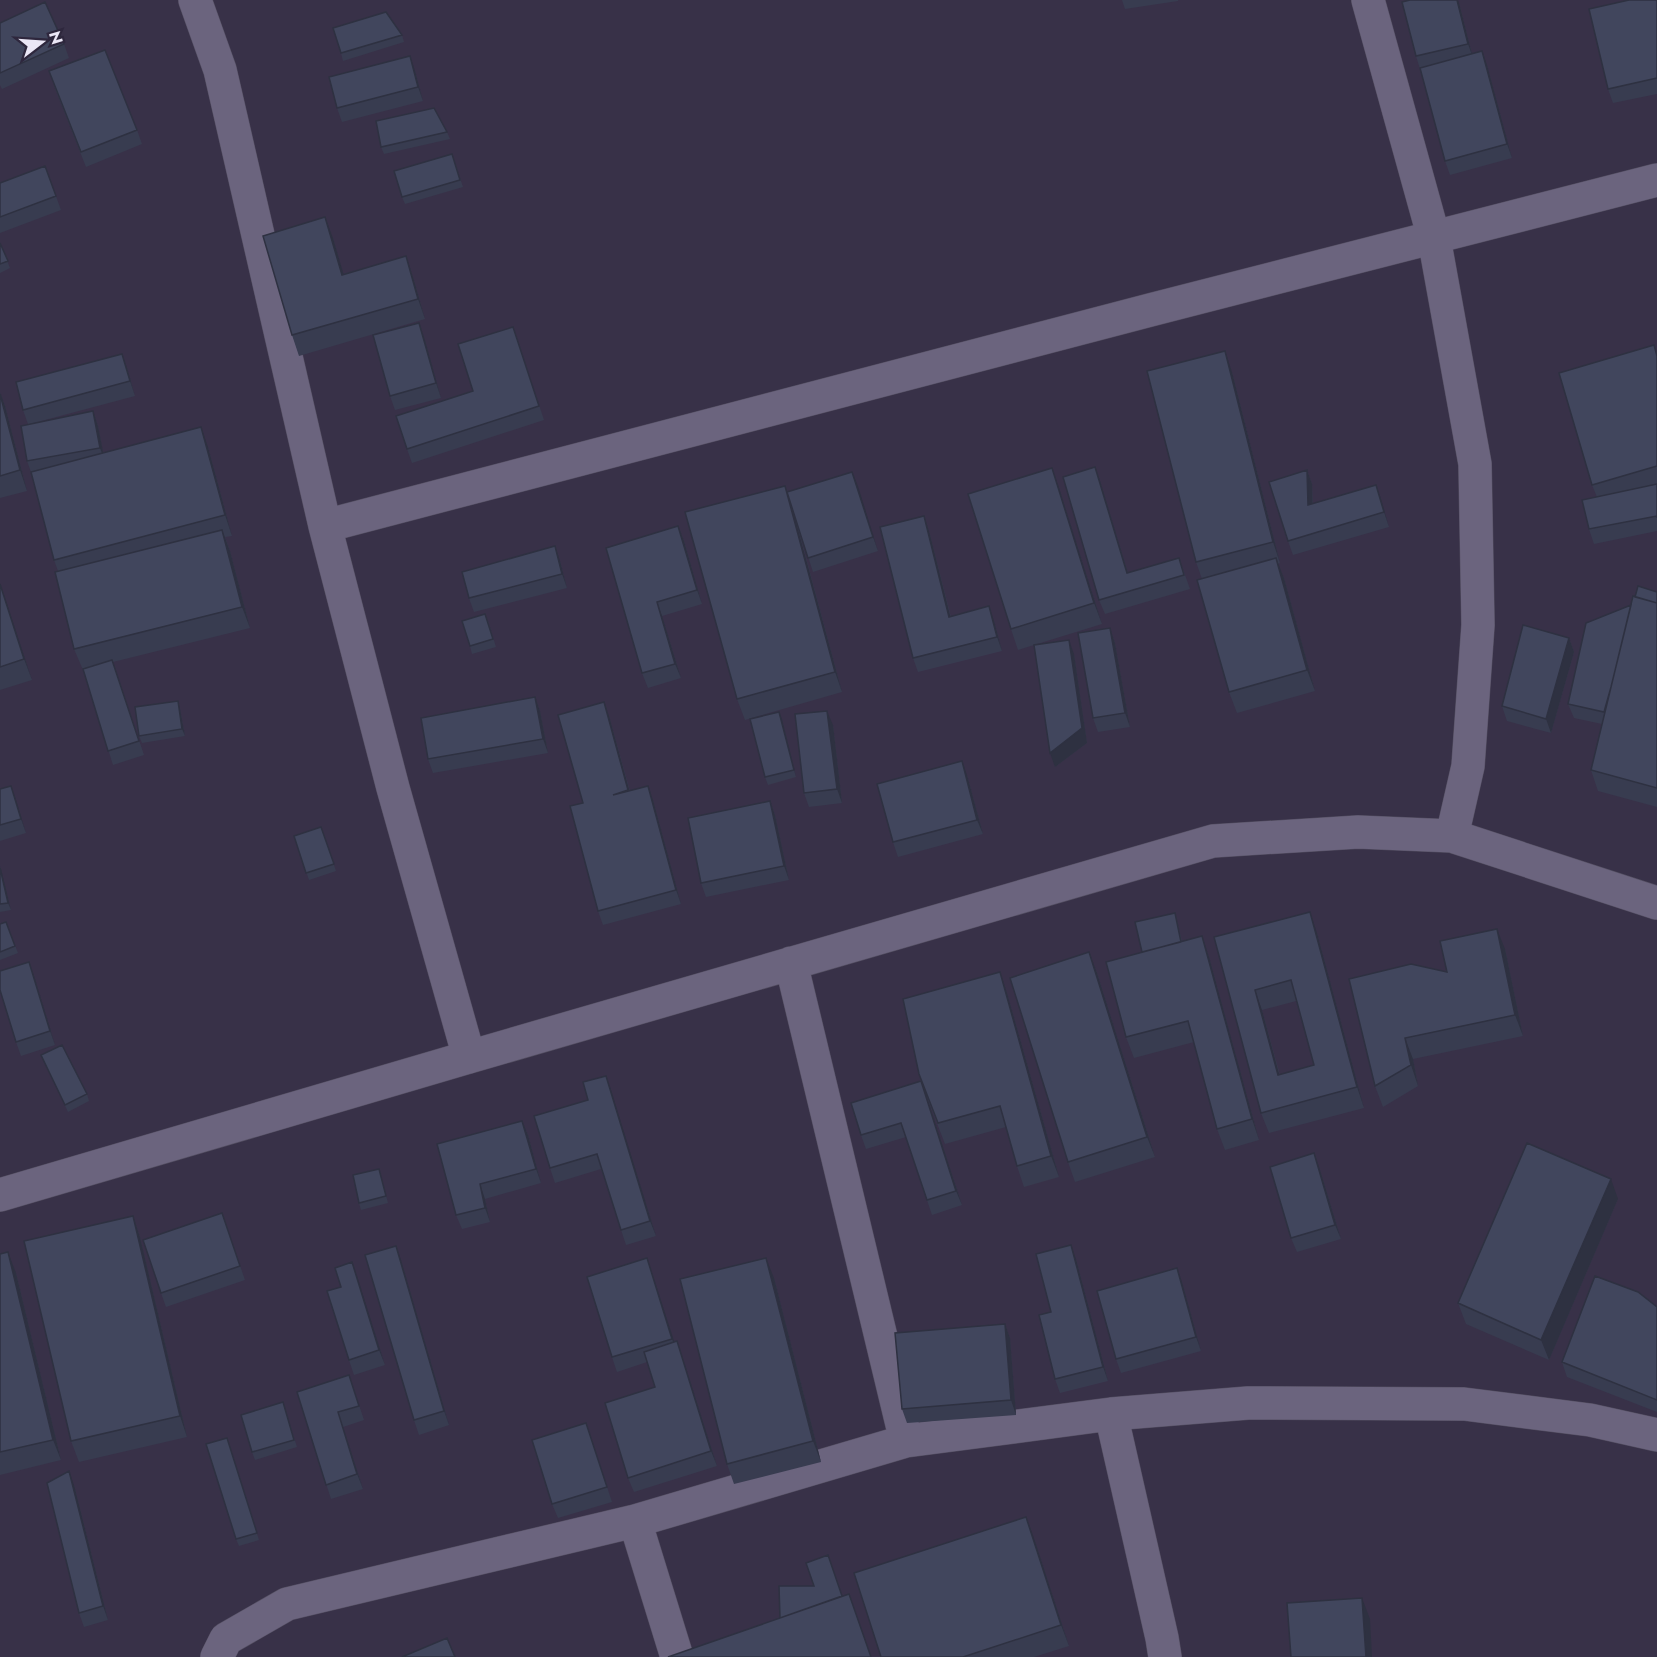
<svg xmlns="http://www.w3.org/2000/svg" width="1657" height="1657" viewBox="0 0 1657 1657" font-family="Jost,sans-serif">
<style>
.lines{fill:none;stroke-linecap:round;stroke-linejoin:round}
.street-casing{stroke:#544f62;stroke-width:34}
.street{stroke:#6b647e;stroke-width:33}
.wall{fill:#383c50;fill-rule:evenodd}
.shaded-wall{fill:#2e3141}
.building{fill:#41465d;stroke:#2e3141;stroke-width:1.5;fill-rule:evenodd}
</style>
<rect width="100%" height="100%" fill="#383148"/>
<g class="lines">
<g class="street-casing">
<path id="street" d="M195,0L220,70L325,526L393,788L469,1057
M1368,0L1434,238L1475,464L1478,625L1468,766L1452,836
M325,526L1154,309L1657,180
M791,963L906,1441
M0,1195L469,1057L1213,841L1358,832L1452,836L1657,903
M1111,1414L1162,1638L1165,1657
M635,1521L677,1657
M217,1657L226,1639L287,1604L635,1521L906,1441L1111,1414L1248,1403L1464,1404L1590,1420L1657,1435"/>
</g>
<use href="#street" class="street"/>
</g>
<path class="wall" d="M1122,0H1178V1L1125,9Z
M1657,0V94L1613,103L1608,89Z
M1459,3L1472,54L1487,65L1512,158L1450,175L1445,161L1420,69L1416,56Z
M0,23L64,44L69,58L2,89L0,85Z
M402,35L404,42L343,61L341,53Z
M415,71L423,101L342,122L337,108Z
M54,86L137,130L142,144L86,167Z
M447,132L450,139L384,154L381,147Z
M452,154L463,187L405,204L402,197Z
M45,166L61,210L0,233V183Z
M333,238L343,274L406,256L413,277L425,319L299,356L292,335Z
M0,243L10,268L0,273Z
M419,323L424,337L441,398L395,410L390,396Z
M518,341L544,420L412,463L407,449L473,391Z
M1654,345L1657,354V531L1594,544L1589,529L1597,497L1592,485Z
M127,368L135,396L30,424L93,411L98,426L103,453L208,447L232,536L225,537L230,551L250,628L113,662L144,755L113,765L83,670L74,649L58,571L54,560L31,472L27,461L28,424L23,410Z
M1232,372L1280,563L1278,564L1284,578L1315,691L1237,713L1229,692L1202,579L1196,562Z
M0,392L5,406L27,491L0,498Z
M1095,467L1100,481L1128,573L1179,558L1190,589L1105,614L1099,600Z
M1307,470L1312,484L1313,504L1376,485L1389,527L1293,555L1288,541Z
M852,472L878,551L813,572L796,520L842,692L745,720L737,699L785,486L787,492Z
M1059,488L1102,624L1034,645L1074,654L1087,743L1055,767L1034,645L1018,650L1011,629Z
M924,516L929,531L951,617L994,621L1002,651L918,672L913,658Z
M678,526L684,541L702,604L662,616L681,678L648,688L642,673L606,548Z
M560,561L567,588L474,612L469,598Z
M0,584L32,680L0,690Z
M1657,592V807L1598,791L1591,770L1602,724L1574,718L1568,704L1635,597Z
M488,621L496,647L472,654L470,646Z
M1110,628L1115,643L1130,727L1098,732L1093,718Z
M1569,638L1574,652L1551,733L1507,721L1502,706Z
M535,697L540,711L548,753L433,773L428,759Z
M604,702L609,716L630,791L648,786L653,800L681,904L603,925L598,911L583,803Z
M180,709L185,736L142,743L139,736Z
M782,719L796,777L768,785L765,777Z
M833,725L842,803L809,807L804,793Z
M967,775L983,834L898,857L893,842Z
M11,786L26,833L0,841V789Z
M770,801L775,815L789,880L706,897L701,883Z
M321,827L336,871L309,880L294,836Z
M0,866L11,910L0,912Z
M1175,913L1182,941L1202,936L1209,957L1259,1140L1225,1150L1217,1129L1194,1042L1134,1058L1126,1037L1142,952Z
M6,922L18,953L0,960V924Z
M1317,933L1364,1108L1269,1133L1261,1113L1214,937ZM1296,1001L1314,1065L1280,1075L1262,1010Z
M1505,949L1523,1036L1413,1059L1418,1086L1383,1107L1375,1086L1447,972Z
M1089,952L1097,973L1155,1157L1075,1182L1068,1162Z
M1000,972L1007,993L1059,1177L1024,1187L1017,1166L1006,1127L945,1144L926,1095L962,1205L932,1215L906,1137L866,1149L861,1135L921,1081Z
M34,976L55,1045L21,1056L16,1042Z
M41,1055L87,1094L89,1101L68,1112Z
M606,1076L656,1236L626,1245L601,1169L555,1183L550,1168L588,1100Z
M522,1121L528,1135L541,1183L485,1199L490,1222L462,1229L456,1215Z
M1319,1167L1341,1239L1297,1252L1291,1238Z
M379,1169L388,1203L361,1210L359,1203Z
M1618,1199L1549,1360L1466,1324L1458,1303Z
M222,1213L245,1280L166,1307L161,1293Z
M133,1216L140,1237L187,1437L79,1462L71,1441Z
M0,1254L16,1273L61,1460L0,1475Z
M1076,1259L1108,1381L1060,1393L1055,1379L1051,1312Z
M401,1260L449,1425L419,1435L414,1420Z
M352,1262L385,1365L354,1375L349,1360L341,1287Z
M652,1273L674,1342L682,1356L717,1466L634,1492L628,1478L655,1387L647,1362L617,1372L612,1357Z
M774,1278L821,1462L734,1484L727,1464Z
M1182,1282L1201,1351L1121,1373L1116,1359Z
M1657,1307V1412L1567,1377L1562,1362Z
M1005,1324L1010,1338L1016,1415L907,1423L902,1409Z
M349,1375L364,1420L343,1427L363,1489L331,1499L297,1392Z
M285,1409L297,1447L255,1460L252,1452Z
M586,1423L612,1502L558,1518L552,1504Z
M229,1445L259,1540L239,1546L236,1539Z
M74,1485L108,1620L84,1627L79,1613Z
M1034,1538L1069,1646L1034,1657H881Z"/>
<path class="shaded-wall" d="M1457,0H1458L1459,3L1473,58L1468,44Z
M1482,51L1487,65L1512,158L1507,144Z
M410,56L415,71L423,101L418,87Z
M325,217L333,238L350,296L342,275Z
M406,256L413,277L425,319L418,299Z
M419,323L424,337L441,398L436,383Z
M1225,351L1232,372L1280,563L1273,542Z
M122,354L127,368L135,396L130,381Z
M0,392L5,406L27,491L20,470Z
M93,411L98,426L105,462L100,448Z
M201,427L208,447L232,536L225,515Z
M1095,467L1100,481L1132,587L1127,573Z
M1052,468L1059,488L1102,624L1094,603Z
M1307,470L1312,484L1313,519L1308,505Z
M852,472L858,486L878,551L873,537Z
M1376,485L1381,499L1389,527L1384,512Z
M785,486L792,507L842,692L835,672Z
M924,516L929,531L954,631L949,617Z
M678,526L684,541L702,604L697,590Z
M222,530L230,551L250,628L242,607Z
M555,546L560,561L567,588L562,574Z
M1276,558L1284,578L1315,691L1307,670Z
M0,584L7,604L32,680L24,659Z
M657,602L662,616L681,678L675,664Z
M989,606L994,621L1002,651L997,637Z
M1110,628L1115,643L1130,727L1125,713Z
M1569,638L1574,652L1551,733L1546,719Z
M1069,640L1074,654L1087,743L1055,767L1050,753Z
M535,697L540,711L548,753L543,739Z
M178,701L180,709L185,736L182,729Z
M604,702L609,716L633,804L628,790Z
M827,711L833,725L842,803L837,789Z
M779,712L782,719L796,777L794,770Z
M962,761L967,775L983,834L977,820Z
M11,786L16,800L26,833L21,819Z
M648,786L653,800L681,904L676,890Z
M770,801L775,815L789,880L784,866Z
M0,866L1,869L11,910L8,903Z
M1310,912L1317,933L1364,1108L1357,1087Z
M1497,929L1505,949L1523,1036L1515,1015Z
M1202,936L1209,957L1259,1140L1252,1119Z
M1089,952L1097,973L1155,1157L1147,1137Z
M29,962L34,976L55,1045L50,1031Z
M1000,972L1007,993L1059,1177L1051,1156Z
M1255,990L1262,1010L1285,1096L1278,1075Z
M1405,1038L1413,1059L1418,1086L1411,1065Z
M606,1076L611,1090L656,1236L650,1221Z
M921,1081L926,1095L962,1205L956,1191Z
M522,1121L528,1135L541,1183L536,1169Z
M1314,1153L1319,1167L1341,1239L1335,1225Z
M1611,1179L1618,1199L1549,1360L1541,1340Z
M480,1184L485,1199L490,1222L485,1208Z
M133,1216L140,1237L187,1437L180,1416Z
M1071,1245L1076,1259L1108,1381L1103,1367Z
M396,1246L401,1260L449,1425L444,1411Z
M8,1252L16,1273L61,1460L53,1440Z
M647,1258L652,1273L678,1353L672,1339Z
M766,1258L774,1278L821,1462L813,1441Z
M352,1262L357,1276L385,1365L379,1350Z
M1177,1268L1182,1282L1201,1351L1196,1337Z
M1005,1324L1010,1338L1016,1415L1011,1400Z
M677,1341L682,1356L717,1466L711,1451Z
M338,1412L343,1427L363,1489L357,1474Z
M69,1471L74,1485L108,1620L103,1606Z
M1026,1517L1034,1538L1069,1646L1061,1625Z
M1362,1598L1370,1619L1372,1657H1366Z"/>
<path class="building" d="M1410,0H1457L1468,44L1416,56L1402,2Z
M1629,0H1657V78L1608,89L1589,9Z
M45,2L64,44L0,73V23Z
M386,12L402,35L341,53L333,28Z
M105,50L137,130L81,152L49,71Z
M1482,51L1507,144L1445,161L1420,68Z
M410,56L418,87L337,108L329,77Z
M434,108L447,132L381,147L376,121Z
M452,154L460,180L402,197L394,171Z
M45,166L56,196L0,217V183Z
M325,217L342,275L406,256L418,299L292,335L263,236Z
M0,243L8,261L0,264Z
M419,323L436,383L390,396L373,335Z
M513,327L539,406L407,449L396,416L473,391L458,344Z
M1654,345L1657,356V466L1592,485L1559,373Z
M1225,351L1273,542L1196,562L1147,371Z
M122,354L130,381L23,410L16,382Z
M0,394L20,470L0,476Z
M93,411L100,448L27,461L21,426Z
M201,427L225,515L54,560L31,472Z
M1095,467L1127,573L1179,558L1184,575L1099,600L1063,477Z
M1052,468L1094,603L1011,629L968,494Z
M1307,470L1308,505L1376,485L1384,512L1288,541L1269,482Z
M852,472L873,537L808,558L787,492Z
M1657,484V518V516L1589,529L1582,500Z
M785,486L835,672L737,699L685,512Z
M924,516L949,617L989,606L997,637L913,658L880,527Z
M678,526L697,590L657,602L675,664L642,673L606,548Z
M222,530L242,607L74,649L55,572Z
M555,546L562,574L469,598L462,572Z
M1276,558L1307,670L1229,692L1197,580Z
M0,584L24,659L0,667Z
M1638,586L1657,592V603L1635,597Z
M1633,596L1657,603V788L1591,770Z
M1631,605L1611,687L1604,712L1568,704L1586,623Z
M485,614L493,639L470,646L462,621Z
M1523,625L1569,638L1546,719L1502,706Z
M1110,628L1125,713L1093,718L1078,633Z
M1069,640L1082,728L1050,753L1034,645Z
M112,660L139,741L108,751L83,669Z
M535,697L543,739L428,759L421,718Z
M178,701L182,729L139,736L135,707Z
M604,702L628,790L613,795L648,786L676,890L598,911L570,806L583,803L558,715Z
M827,711L837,789L804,793L795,714Z
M779,712L794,770L765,777L750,719Z
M962,761L977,820L893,842L877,784Z
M11,786L21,819L0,825V789Z
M770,801L784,866L701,883L688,818Z
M321,827L334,864L306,873L294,836Z
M0,868L8,903L0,904Z
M1310,912L1357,1087L1261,1113L1214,937ZM1291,980L1314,1065L1278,1075L1255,990Z
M1175,913L1181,942L1142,952L1135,922Z
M6,922L15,946L0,952V924Z
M1497,929L1515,1015L1405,1038L1411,1065L1375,1086L1349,979L1411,964L1447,972L1440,941Z
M1202,936L1252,1119L1217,1129L1188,1021L1126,1037L1106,962Z
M1089,952L1147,1137L1068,1162L1010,978Z
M29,962L50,1031L16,1042L0,990V971Z
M1000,972L1051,1156L1017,1166L1000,1106L938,1123L919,1074L903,999Z
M62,1045L87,1094L65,1105L41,1055Z
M606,1076L650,1221L621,1230L597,1154L550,1168L534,1116L588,1100L583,1082Z
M921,1081L956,1191L927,1200L901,1123L861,1135L851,1103Z
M522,1121L536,1169L480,1184L485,1208L456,1215L437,1144Z
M1527,1143L1611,1179L1541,1340L1458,1303Z
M1314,1153L1335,1225L1291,1238L1270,1167Z
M379,1169L386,1196L359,1203L353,1175Z
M222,1213L240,1266L161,1293L143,1240Z
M133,1216L180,1416L71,1441L24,1241Z
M1071,1245L1103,1367L1055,1379L1039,1315L1051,1312L1036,1254Z
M396,1246L444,1411L414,1420L365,1255Z
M8,1252L53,1440L0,1452V1254Z
M647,1258L672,1339L612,1357L587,1277Z
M766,1258L813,1441L727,1464L680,1279Z
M352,1262L379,1350L349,1360L327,1291L341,1287L335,1268Z
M1177,1268L1196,1337L1116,1359L1097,1291Z
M1595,1276L1638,1292L1657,1307V1400L1562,1362Z
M1005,1324L1011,1400L902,1409L895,1333Z
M677,1341L711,1451L628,1478L605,1403L655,1387L644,1352Z
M349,1375L359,1406L338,1412L357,1474L326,1485L297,1392Z
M283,1402L294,1440L252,1452L241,1415Z
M586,1423L607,1487L552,1504L532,1440Z
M227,1438L257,1533L236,1539L206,1444Z
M69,1471L103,1606L79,1613L47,1483Z
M1026,1517L1061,1625L963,1657H881L854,1573Z
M828,1555L842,1596L780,1618L779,1586H814L806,1563Z
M849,1594L871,1657H668Z
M1362,1598L1366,1657H1291L1287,1603Z
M447,1638L455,1657H402Z"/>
<g transform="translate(42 42) rotate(73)" stroke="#2e273d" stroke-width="4.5" paint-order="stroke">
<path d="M0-4.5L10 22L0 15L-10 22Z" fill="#ebe7f6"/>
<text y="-9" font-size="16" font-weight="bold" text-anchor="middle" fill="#ebe7f6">N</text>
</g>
</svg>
